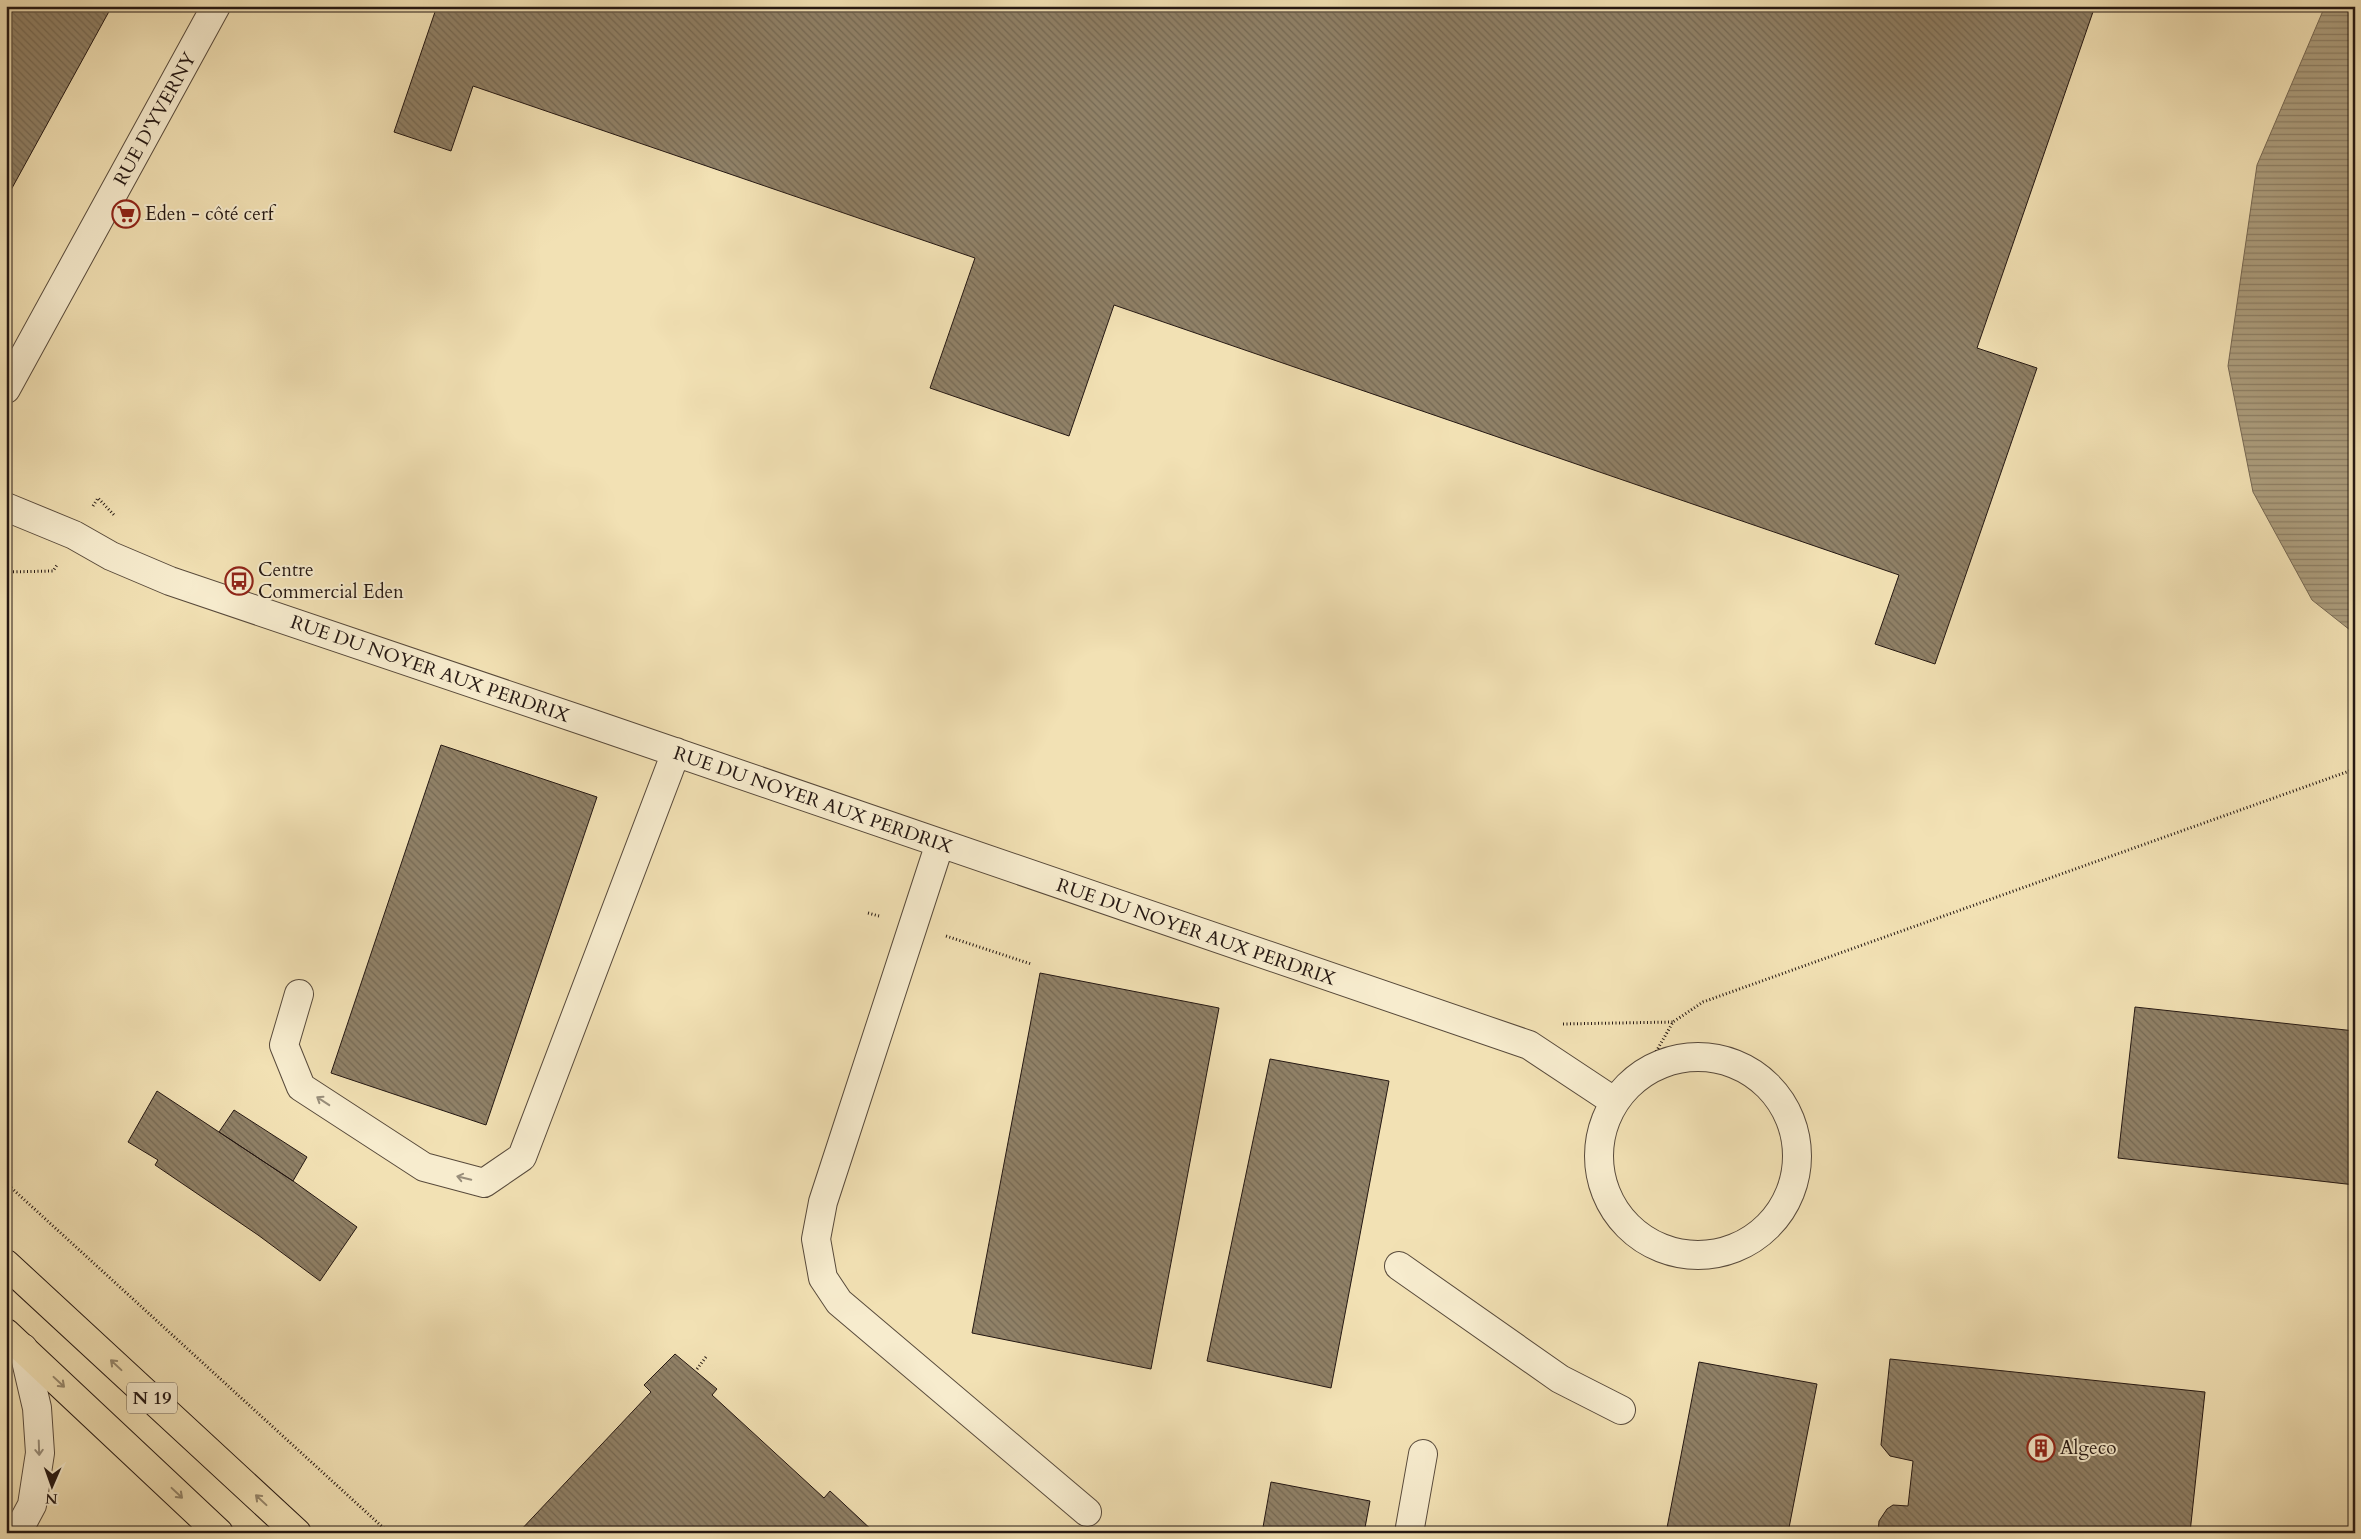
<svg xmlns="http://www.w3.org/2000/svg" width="2361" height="1539" viewBox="0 0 2361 1539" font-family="Cardo,serif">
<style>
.water{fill:url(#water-rules);stroke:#766853}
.building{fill:url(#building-back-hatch);stroke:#251813}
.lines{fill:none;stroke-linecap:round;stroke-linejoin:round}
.minor-casing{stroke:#584a3b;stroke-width:30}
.major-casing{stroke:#251813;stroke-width:30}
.path{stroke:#251813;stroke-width:3;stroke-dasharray:1 2.5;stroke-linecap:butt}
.minor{stroke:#f7ecce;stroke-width:28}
.major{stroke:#f2e1b4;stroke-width:28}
.oneway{stroke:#988d7a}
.oneway2{stroke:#96876c}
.labels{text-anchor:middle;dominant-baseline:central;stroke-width:4;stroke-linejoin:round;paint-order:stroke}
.shield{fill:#f7ecce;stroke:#64584b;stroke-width:1}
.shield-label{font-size:18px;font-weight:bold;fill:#251813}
.street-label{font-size:19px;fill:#251813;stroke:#f7ecce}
.poi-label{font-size:19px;fill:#251813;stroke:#f7ecce;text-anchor:start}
</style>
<defs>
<pattern id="water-rules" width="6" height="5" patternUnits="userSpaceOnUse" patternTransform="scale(1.25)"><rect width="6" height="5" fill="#ac9d7d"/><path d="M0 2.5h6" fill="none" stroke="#8c7f65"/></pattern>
<pattern id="building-back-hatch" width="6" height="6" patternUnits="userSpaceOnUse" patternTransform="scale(1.25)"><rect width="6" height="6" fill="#908167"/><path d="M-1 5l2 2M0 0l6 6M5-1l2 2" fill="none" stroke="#756954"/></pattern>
</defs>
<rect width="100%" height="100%" fill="#f2e1b4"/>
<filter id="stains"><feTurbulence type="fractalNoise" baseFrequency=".004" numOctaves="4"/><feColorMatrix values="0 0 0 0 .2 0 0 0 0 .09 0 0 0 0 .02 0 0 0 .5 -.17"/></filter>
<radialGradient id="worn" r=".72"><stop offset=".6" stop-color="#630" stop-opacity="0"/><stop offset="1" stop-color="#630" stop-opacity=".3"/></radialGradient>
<path class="water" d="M2325,6H2355V634L2312,600L2253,492L2228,366L2257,165Z"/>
<path class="building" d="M6,6H112L6,199Z
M437,6H485L498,11L500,6H2095L1977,348L2037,368L1935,664L1875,644L1899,575L1114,305L1069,436L930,388L975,258L473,86L451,151L394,132Z
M441,745L597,797L486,1125L331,1073Z
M1040,973L1219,1008L1151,1369L972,1333Z
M2135,1007L2355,1031V1185L2118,1158Z
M1270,1059L1389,1081L1331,1388L1207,1361Z
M157,1091L293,1181L357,1227L320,1281L258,1235L155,1165L158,1160L128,1142Z
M234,1110L307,1157L293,1181L219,1132Z
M675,1354L717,1389L712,1395L824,1498L830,1491L875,1533H518L651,1392L644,1385Z
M1890,1359L2205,1392L2190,1533H1878L1879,1521L1887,1509L1893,1505L1908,1506L1913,1461L1890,1456L1881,1445Z
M1699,1362L1817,1384L1788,1533H1666Z
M1271,1482L1370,1501L1364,1533H1262Z"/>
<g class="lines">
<g class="minor-casing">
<path id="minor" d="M6,389L216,6
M6,507L74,535L111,556L170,581L596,725L1529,1045L1615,1102
M940,843L823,1202L816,1239L823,1278L839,1302L1087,1512
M299,994L284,1045L301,1087L424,1167L484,1183L522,1157L676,752
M1599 1156a99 99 0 1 1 198 0a99 99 0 1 1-198 0Z
M1399,1266L1560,1379L1621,1410
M17,1533L32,1505L40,1453L37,1408L23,1348
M1409,1533L1423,1454"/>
</g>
<g class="major-casing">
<path id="major" d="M6,1264L297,1533
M6,1333L219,1533"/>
</g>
<path class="path" d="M93,506L98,498L115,516
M6,572L53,571L57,565
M868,913L879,916
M946,936L1031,964
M1563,1024L1673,1022
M1644,1073L1673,1022L1703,1002L2355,769
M6,1183L389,1533
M697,1369L706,1357"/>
<use href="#minor" class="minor"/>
<use href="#major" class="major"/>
</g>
<defs><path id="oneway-shaft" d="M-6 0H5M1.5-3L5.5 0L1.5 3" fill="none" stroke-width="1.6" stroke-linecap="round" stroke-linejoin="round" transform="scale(1.25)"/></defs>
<g class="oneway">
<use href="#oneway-shaft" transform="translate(323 1101) rotate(-147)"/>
<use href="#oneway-shaft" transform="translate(464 1178) rotate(-166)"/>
<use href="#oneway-shaft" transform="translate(39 1448) rotate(88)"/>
</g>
<g class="oneway2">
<use href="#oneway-shaft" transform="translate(116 1365) rotate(-137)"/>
<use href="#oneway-shaft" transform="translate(59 1382) rotate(43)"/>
<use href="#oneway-shaft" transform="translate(177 1493) rotate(43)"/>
<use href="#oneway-shaft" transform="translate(261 1500) rotate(-137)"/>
</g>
<defs>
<g id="supermarket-ring" transform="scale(1.4375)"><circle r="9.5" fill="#f7ecce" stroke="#8f2418" stroke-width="1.5"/><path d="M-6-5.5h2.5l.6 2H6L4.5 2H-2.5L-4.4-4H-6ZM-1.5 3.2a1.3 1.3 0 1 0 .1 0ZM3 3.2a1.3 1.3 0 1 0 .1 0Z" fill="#8f2418"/></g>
<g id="bus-ring" transform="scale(1.4375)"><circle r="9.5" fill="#f7ecce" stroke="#8f2418" stroke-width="1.5"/><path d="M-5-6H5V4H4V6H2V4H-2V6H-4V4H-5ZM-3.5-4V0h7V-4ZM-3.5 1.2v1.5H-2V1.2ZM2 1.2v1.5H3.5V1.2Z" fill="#8f2418"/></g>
<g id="building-ring" transform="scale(1.4375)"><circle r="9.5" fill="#f7ecce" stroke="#8f2418" stroke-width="1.5"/><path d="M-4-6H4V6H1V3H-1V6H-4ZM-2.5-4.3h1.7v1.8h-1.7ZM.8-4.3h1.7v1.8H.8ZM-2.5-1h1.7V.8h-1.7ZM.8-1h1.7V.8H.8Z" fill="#8f2418"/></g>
</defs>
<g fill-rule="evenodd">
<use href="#supermarket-ring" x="126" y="214"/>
<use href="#bus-ring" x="239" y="581"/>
<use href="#building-ring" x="2041" y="1448"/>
</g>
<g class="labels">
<rect class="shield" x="127" y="1382.5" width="50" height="31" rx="4"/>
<g class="shield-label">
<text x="152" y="1398">N 19</text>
</g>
<g class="street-label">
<text transform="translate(155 119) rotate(-61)">RUE D'YVERNY</text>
<text transform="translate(430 669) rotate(19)">RUE DU NOYER AUX PERDRIX</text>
<text transform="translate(813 800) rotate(19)">RUE DU NOYER AUX PERDRIX</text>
<text transform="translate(1196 932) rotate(19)">RUE DU NOYER AUX PERDRIX</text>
</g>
<g class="poi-label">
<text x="145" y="214">Eden - côté cerf</text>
<text x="258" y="570">Centre<tspan x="258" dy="22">Commercial Eden</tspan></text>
<text x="2060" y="1448">Algeco</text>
</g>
</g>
<rect width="2361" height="1539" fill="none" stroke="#f2e1b4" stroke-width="25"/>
<rect x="8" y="8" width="2346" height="1524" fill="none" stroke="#251813" stroke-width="2.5"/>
<rect x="12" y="12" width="2336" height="1514" fill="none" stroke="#251813"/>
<g transform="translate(52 1486) rotate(182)" stroke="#f7ecce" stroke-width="4" paint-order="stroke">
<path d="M0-4L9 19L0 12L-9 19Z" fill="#251813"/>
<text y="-8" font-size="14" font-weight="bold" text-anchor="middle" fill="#251813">N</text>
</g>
<rect width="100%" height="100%" filter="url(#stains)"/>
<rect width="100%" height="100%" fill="url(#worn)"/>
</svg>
